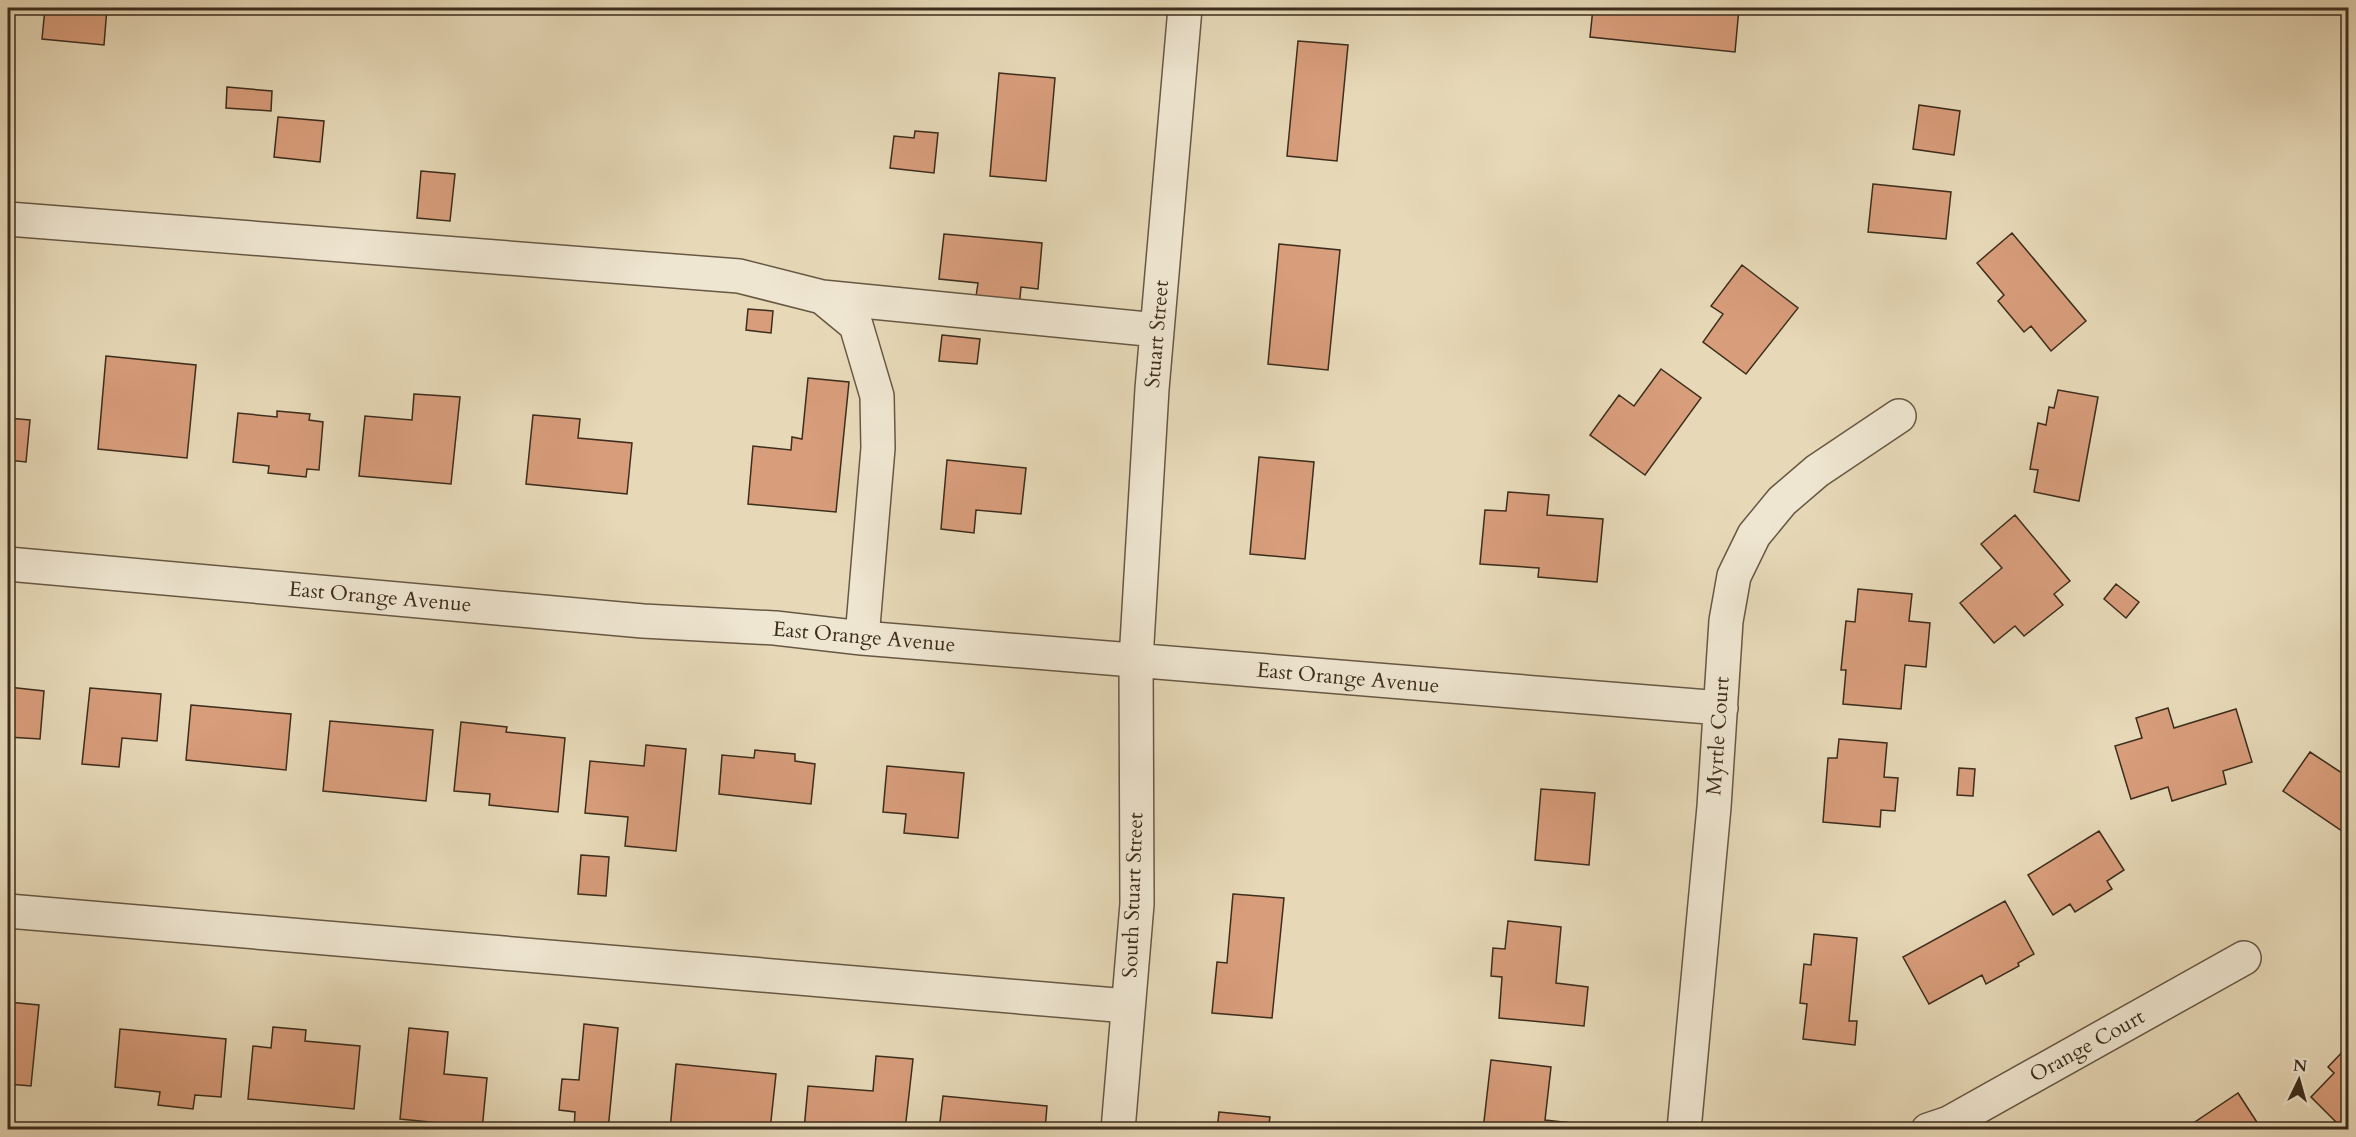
<svg xmlns="http://www.w3.org/2000/svg" width="2356" height="1137" viewBox="0 0 2356 1137" font-family="Cardo,serif">
<style>
.building{fill:#d89d7b;stroke:#3c2d1c;stroke-width:1.5}
.lines{fill:none;stroke-linecap:round;stroke-linejoin:round}
.minor-casing{stroke:#675843;stroke-width:36}
.minor{stroke:#efe6d1;stroke-width:33}
.labels{text-anchor:middle;dominant-baseline:central;stroke-width:4.5;stroke-linejoin:round;paint-order:stroke}
.street-label{font-size:21px;fill:#3c2d1c;stroke:#efe6d1}
</style>
<rect width="100%" height="100%" fill="#e7d9b8"/>
<filter id="stains"><feTurbulence type="fractalNoise" baseFrequency=".00333" numOctaves="4"/><feColorMatrix values="0 0 0 0 .2 0 0 0 0 .09 0 0 0 0 .02 0 0 0 .5 -.17"/></filter>
<radialGradient id="worn" r=".72"><stop offset=".6" stop-color="#630" stop-opacity="0"/><stop offset="1" stop-color="#630" stop-opacity=".3"/></radialGradient>
<path class="building" d="M45,8H107L104,45L42,39Z
M1593,8H1739L1735,52L1590,37Z
M1298,41L1348,45L1337,161L1287,156Z
M999,73L1055,78L1046,181L990,176Z
M227,87L272,91L271,111L226,108Z
M1919,105L1960,111L1954,155L1913,149Z
M278,117L324,121L320,162L274,157Z
M915,131L938,133L934,173L890,168L894,136L914,138Z
M421,171L455,174L450,221L417,218Z
M1873,184L1951,192L1946,239L1868,232Z
M2012,233L2086,321L2051,351L2031,326L2024,332L1998,301L2004,295L1977,263Z
M944,234L1042,243L1038,289L1021,287L1019,308L975,303L978,283L939,279Z
M1279,244L1340,250L1328,370L1268,364Z
M1742,265L1798,308L1746,374L1703,342L1723,314L1711,306Z
M748,309L773,311L771,333L746,330Z
M942,335L980,339L977,364L939,361Z
M106,356L196,365L187,458L98,449Z
M1661,369L1701,398L1645,475L1590,435L1619,395L1634,406Z
M808,378L849,382L836,512L748,504L753,446L791,450L792,437L802,439Z
M2058,390L2098,397L2079,501L2034,492L2038,470L2030,469L2038,423L2046,425L2049,407L2054,408Z
M414,394L460,397L451,484L359,476L365,416L412,420Z
M277,411L310,414L309,420L323,422L319,470L307,469L306,477L268,473L269,466L233,462L238,413L277,417Z
M533,415L580,419L578,438L632,443L627,494L526,484Z
M8,418L30,420L26,462L8,460Z
M1259,457L1314,462L1305,559L1250,554Z
M947,460L1026,468L1021,514L976,510L974,533L941,529Z
M1508,492L1549,495L1547,515L1603,519L1597,582L1538,577L1539,568L1480,564L1485,510L1506,511Z
M2015,515L2070,581L2054,594L2063,605L2024,636L2015,626L1994,643L1960,603L2002,568L1981,544Z
M2116,584L2139,602L2126,618L2104,599Z
M1858,589L1912,594L1909,621L1930,623L1926,667L1905,665L1901,709L1843,704L1846,670H1841L1846,621L1855,622Z
M8,687L44,691L40,739L8,737Z
M90,688L161,694L157,741L122,738L119,767L82,764Z
M191,705L291,714L286,770L186,760Z
M2168,708L2174,728L2236,709L2252,762L2223,771L2226,784L2172,801L2168,787L2131,799L2115,746L2142,738L2136,718Z
M330,721L433,730L426,801L323,791Z
M461,722L507,727L506,732L565,738L558,812L489,805L490,794L454,791Z
M1839,739L1887,743L1884,777L1898,778L1895,811L1881,810L1880,827L1823,822L1828,758H1837Z
M646,745L686,749L676,851L625,846L628,817L585,813L590,761L644,766Z
M755,750L795,754V761L815,764L811,804L719,794L722,755L754,758Z
M2310,752L2348,777V835L2283,791Z
M887,766L964,773L958,838L904,833L906,814L883,812Z
M1959,768L1975,769L1973,796L1957,795Z
M1541,789L1595,793L1589,865L1535,860Z
M2099,831L2124,870L2107,881L2112,889L2075,912L2070,904L2053,915L2028,875Z
M581,855L609,857L606,896L578,894Z
M1233,894L1284,898L1272,1018L1212,1013L1217,962L1227,963Z
M2005,901L2034,954L2018,963L2019,966L1986,984L1982,975L1929,1004L1903,957Z
M1508,921L1561,927L1556,983L1588,987L1584,1026L1499,1018L1502,977L1491,976L1493,948L1505,949Z
M1814,934L1857,938L1849,1021H1857L1855,1045L1803,1039L1807,1004L1800,1003L1804,964L1811,965Z
M8,1002L39,1005L31,1086L8,1084Z
M584,1024L618,1028L608,1130H574L575,1112L559,1110L562,1079L579,1080Z
M273,1027L306,1030L305,1041L360,1046L354,1109L248,1099L253,1046L271,1048Z
M409,1028L448,1032L444,1074L487,1078L482,1130H448L449,1124L400,1119Z
M120,1029L226,1039L221,1097L195,1095L193,1109L158,1105L160,1092L115,1087Z
M2348,1046V1124L2343,1129L2311,1097L2334,1073L2328,1067Z
M876,1056L913,1059L905,1130H804L808,1086L873,1091Z
M1491,1060L1551,1067L1545,1120L1580,1124L1579,1130H1483Z
M676,1064L776,1074L770,1130L713,1127V1130H670Z
M2238,1093L2262,1130H2183Z
M943,1096L1047,1106L1045,1130H939Z
M1219,1112L1270,1117L1268,1130H1217Z"/>
<g class="lines">
<g class="minor-casing">
<path id="minor" d="M8,219L739,276L822,297L1157,330
M822,297L856,325L877,396L878,448L862,638
M8,564L643,621L775,628L862,638L1721,708
M8,911L1127,1006
M1118,1130L1137,904L1136,660L1152,389L1185,8
M1684,1130L1714,807L1726,621L1734,576L1754,535L1782,501L1817,471L1899,416
M1928,1130L1949,1123L2244,958"/>
</g>
<use href="#minor" class="minor"/>
</g>
<g class="labels">
<g class="street-label">
<text transform="translate(1157 334) rotate(-85)">Stuart Street</text>
<text transform="translate(380 597) rotate(5)">East Orange Avenue</text>
<text transform="translate(864 637) rotate(5)">East Orange Avenue</text>
<text transform="translate(1348 678) rotate(5)">East Orange Avenue</text>
<text transform="translate(1718 736) rotate(-86)">Myrtle Court</text>
<text transform="translate(1133 895) rotate(-88)">South Stuart Street</text>
<text transform="translate(2087 1046) rotate(-29)">Orange Court</text>
</g>
</g>
<rect width="2356" height="1137" fill="none" stroke="#e7d9b8" stroke-width="30"/>
<rect x="9" y="9" width="2338" height="1119" fill="none" stroke="#3c2d1c" stroke-width="3"/>
<rect x="15" y="15" width="2326" height="1107" fill="none" stroke="#3c2d1c" stroke-width="1.5"/>
<g transform="translate(2299 1080) rotate(5)" stroke="#efe6d1" stroke-width="4.5" paint-order="stroke">
<path d="M0-4.5L10 22L0 15L-10 22Z" fill="#3c2d1c"/>
<text y="-9" font-size="16" font-weight="bold" text-anchor="middle" fill="#3c2d1c">N</text>
</g>
<rect width="100%" height="100%" filter="url(#stains)"/>
<rect width="100%" height="100%" fill="url(#worn)"/>
</svg>
